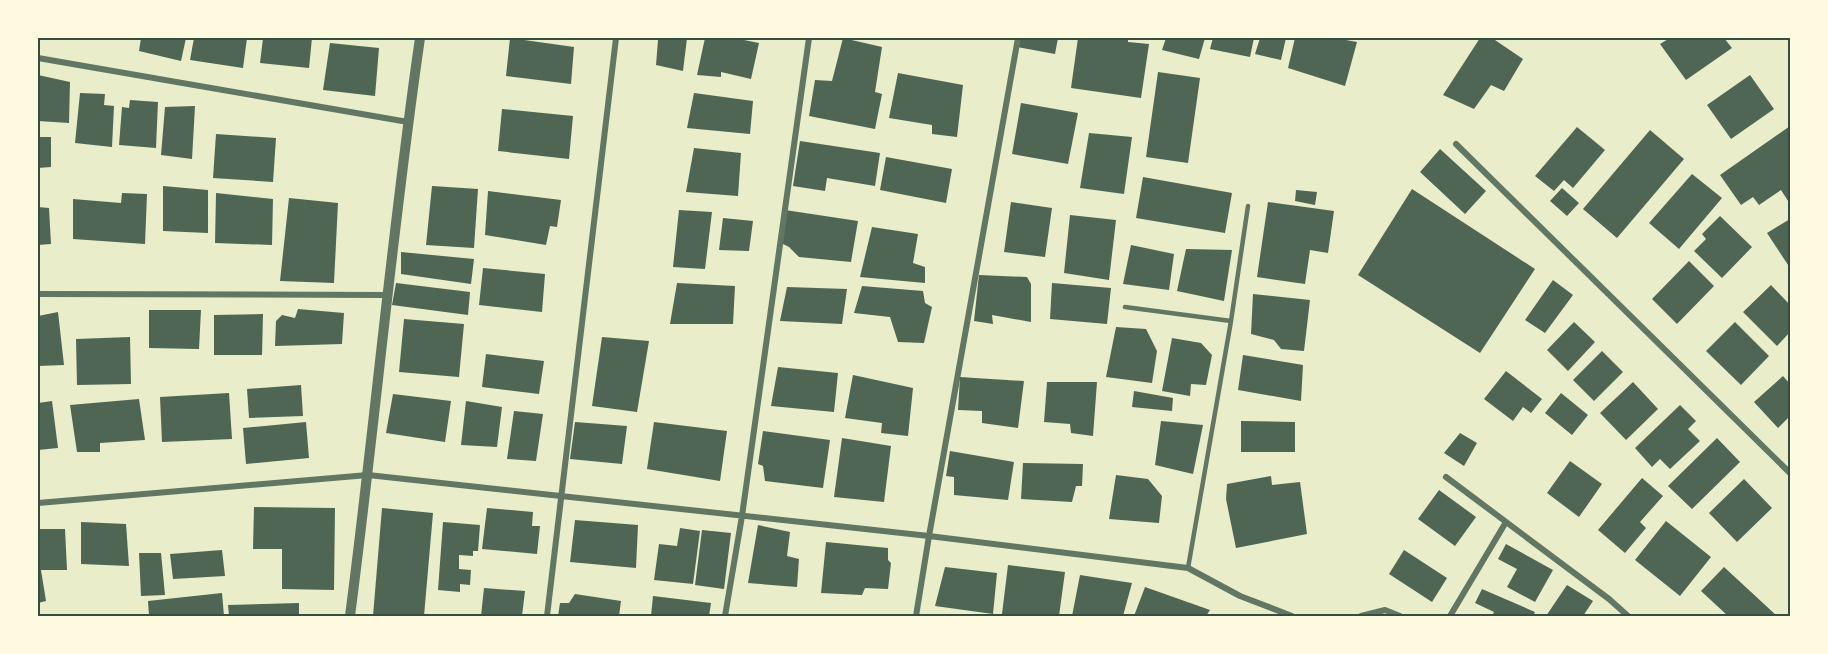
<svg xmlns="http://www.w3.org/2000/svg" width="1828" height="654" viewBox="0 0 1828 654" font-family="Karla,sans-serif">
<style>
.building{fill:#4f6655}
.lines{fill:none;stroke-linecap:round;stroke-linejoin:round}
.service{stroke:#617663;stroke-width:4.5}
.minor{stroke:#617663;stroke-width:6}
.tertiary{stroke:#617663;stroke-width:10}
.neatline{fill:none;stroke:#344e41;stroke-width:2}
</style>
<rect width="100%" height="100%" fill="#e9edc9"/>
<path class="building" d="M141,38H186L181,61L139,51Z
M194,38H247L243,68L190,60Z
M263,38H312L309,68L260,63Z
M510,38L574,47L571,84L506,76Z
M647,38H687L683,71L656,65L658,40Z
M705,38H734L759,43L751,79L721,72V77L697,75Z
M843,38L882,47L875,92L882,94L875,129L809,116L815,80L832,81Z
M1019,38H1058L1055,54L1017,47Z
M1078,38H1128V42L1149,44L1141,98L1071,88Z
M1166,38H1205L1199,59L1162,50Z
M1213,38H1254L1250,57L1210,49Z
M1260,38H1286L1281,60L1255,54Z
M1295,38H1335L1357,42L1345,86L1288,68Z
M1480,38H1492L1523,59L1504,91L1491,85L1474,109L1443,95Z
M1670,38H1724L1732,48L1686,80L1660,44Z
M330,43L379,48L375,96L323,90Z
M1158,72L1200,78L1188,163L1146,157Z
M898,73L963,85L957,137L932,134V125L889,118Z
M38,75L70,82L69,123L38,121Z
M1750,75L1774,109L1731,139L1707,105Z
M80,93L105,94L104,105L114,106L112,147L75,143Z
M694,93L753,101L750,134L687,128Z
M130,100L158,102L156,148L119,145L122,107L129,108Z
M1021,103L1078,113L1068,164L1012,154Z
M195,106L192,159L161,155L165,107Z
M502,109L573,116L569,159L498,151Z
M1790,126V204L1781,190L1759,205L1753,197L1741,205L1720,175Z
M1577,127L1605,150L1573,188L1564,180L1554,191L1535,176Z
M1650,130L1684,159L1617,238L1583,209Z
M1089,133L1132,137L1124,194L1080,188Z
M216,134L276,138L273,182L213,178Z
M38,137H51V167L38,168Z
M800,141L880,153L875,186L827,178L825,191L793,186Z
M694,148L741,153L738,196L686,192Z
M1440,149L1486,191L1465,214L1420,172Z
M886,157L952,169L946,203L880,190Z
M1692,174L1722,198L1679,249L1649,223Z
M1143,177L1232,193L1225,233L1136,218Z
M163,186L208,190V233L163,231Z
M432,186L478,189L474,248L426,245Z
M1562,188L1579,203L1567,216L1550,201Z
M1412,189L1535,269L1480,353L1358,275Z
M1296,190L1317,192L1315,205L1295,201Z
M488,191L561,200L557,227L550,226L546,245L485,235Z
M122,193L147,194L145,244L73,239V199L121,203Z
M216,193L273,199L272,245L215,243Z
M289,198L338,203L334,283L280,281Z
M1011,202L1052,208L1045,257L1004,252Z
M1268,202L1334,211L1328,253L1310,250L1305,284L1257,277Z
M38,207L49,208L51,244L38,245Z
M679,210L712,212L705,269L673,267Z
M785,210L858,221L851,262L799,257L789,247L781,243Z
M1070,215L1116,220L1109,280L1064,273Z
M1720,216L1752,247L1722,278L1694,251L1706,239L1702,234Z
M723,218L753,221L749,251L719,250Z
M1790,219V268L1767,233Z
M872,227L918,234L913,263L925,267V283L860,277Z
M1131,245L1174,254L1169,290L1123,284Z
M1186,249L1232,250L1224,301L1177,291Z
M401,252L474,259L471,284L401,274Z
M1689,261L1714,286L1677,324L1652,299Z
M483,268L545,274L542,312L479,305Z
M979,275L1027,277L1031,284V322L992,315L993,324L974,321Z
M1553,280L1573,295L1545,333L1525,320Z
M396,283L470,292L468,315L392,305Z
M677,283L735,286L733,324H670Z
M1052,283L1111,288L1107,324L1050,319Z
M1771,285L1790,305V332L1777,346L1743,312Z
M862,286L923,291L925,303L932,307L924,343L898,342L890,317L854,313Z
M787,287L847,289L842,324L780,321Z
M1253,294L1310,300L1304,351L1281,349L1274,340L1251,334Z
M298,309L344,313L342,344L275,346L276,321L282,315L295,318Z
M149,310H201L199,349L149,348Z
M58,312L64,365L38,366V316Z
M263,314L262,355H214V315Z
M404,319L464,324L459,377L399,372Z
M1574,322L1595,342L1568,371L1547,350Z
M1735,322L1769,356L1741,385L1706,351Z
M1116,327L1146,329L1157,351L1152,383L1106,377Z
M130,337L131,384L77,385L76,339Z
M602,337L649,341L637,412L592,406Z
M1172,338L1201,343L1212,355L1206,385L1191,384L1190,396L1162,391Z
M1602,351L1623,372L1594,401L1573,380Z
M486,354L544,361L539,394L482,387Z
M1243,355L1303,365L1301,401L1238,390Z
M778,367L838,373L834,412L771,406Z
M1506,371L1542,399L1531,413L1523,407L1513,421L1484,399Z
M853,375L913,388L908,436L881,433L882,423L845,418Z
M1783,376L1790,384V416L1778,428L1754,402Z
M960,377L1024,381L1018,428L982,423V411L958,410Z
M1047,382H1097L1093,436L1071,433L1070,424L1044,422Z
M1633,382L1658,409L1626,440L1600,413Z
M301,385L303,416L249,418L247,389Z
M1134,391L1173,398L1172,411L1132,407Z
M229,393L232,439L162,442L160,397Z
M1561,393L1588,415L1572,435L1545,413Z
M393,394L451,401L445,442L386,433Z
M139,399L145,440L100,443V452H77L70,405Z
M52,401L58,448L38,450V403Z
M466,401L502,407L497,447L461,445Z
M1680,405L1696,421L1688,429L1700,441L1670,469L1660,459L1652,467L1635,448Z
M514,411L543,414L536,461L507,459Z
M1161,421L1203,425L1193,474L1155,465Z
M1241,421L1295,422V452H1241Z
M306,422L309,458L246,464L243,428Z
M575,422L627,426L622,464L570,459Z
M654,422L727,431L720,481L647,469Z
M763,431L830,440L823,488L765,481L763,466L758,464Z
M1460,433L1477,443L1464,466L1444,453Z
M842,438L891,446L884,502L834,497Z
M1717,438L1740,462L1692,509L1668,486Z
M950,451L1014,462L1008,500L954,495V477L946,476Z
M1570,461L1602,484L1579,517L1547,493Z
M1023,463L1083,464L1082,486H1076L1072,502L1021,499Z
M1116,475L1148,479L1162,496L1159,523L1109,519Z
M1271,476L1272,485L1300,482L1307,534L1236,548L1226,499L1227,484Z
M1642,478L1663,496L1640,522L1646,528L1625,553L1598,530Z
M1744,479L1772,508L1737,542L1709,513Z
M1439,490L1476,517L1455,546L1418,519Z
M254,507L335,508L334,590L282,589V549H253Z
M382,508L433,513L424,616H373Z
M487,508L533,512L532,526H540L537,554L482,549Z
M575,520L638,525L636,568L570,562Z
M1666,521L1711,557L1680,596L1635,560Z
M81,522L126,524L129,566L81,564Z
M443,522L480,525L478,551H473V556L459,555V569L471,570L470,585L460,584V592L438,590Z
M758,525L790,532L787,556L799,559L797,587L748,583Z
M680,528L700,531L693,584L654,580L659,544L677,546Z
M38,529H65L67,570H41L46,601L38,603Z
M702,530L731,533L724,589L695,585Z
M826,542L888,548V560L891,563L888,589L865,588L862,595L821,593Z
M1506,544L1553,570L1535,602L1507,587L1517,569L1498,559Z
M222,550L225,576L173,579L170,554Z
M1404,550L1447,578L1432,602L1389,574Z
M139,553H161L165,595L141,596Z
M1008,565L1065,572L1059,616H1020L1002,614Z
M945,567L997,573L993,614L935,606Z
M1724,567L1777,616H1728L1701,591Z
M1080,575L1132,583L1123,616H1072Z
M1567,585L1593,601L1583,616H1546Z
M1145,587L1210,610L1206,616H1134Z
M484,588L525,591L522,616H481Z
M1482,589L1535,612L1533,616H1492L1494,612L1475,603Z
M222,593L224,616H149L148,601Z
M575,594L621,601L619,616H558L560,603H569Z
M653,596L711,603L709,616H651Z
M299,603V616H229L228,605Z"/>
<g class="lines">
<path class="service" d="M1125,307L1231,321
M1188,568L1231,321L1248,206"/>
<path class="minor" d="M38,58L408,122
M1456,144L1790,473
M38,294L388,295
M1446,477L1609,599L1628,616
M38,503L368,475L929,536L1188,568L1240,596L1292,616
M547,616L616,38
M725,616L742,516L809,38
M916,616L929,536L1018,38
M1361,616L1385,610L1400,616
M1450,616L1506,522"/>
<path class="tertiary" d="M350,616C375,424 392,230 420,38"/>
</g>
<rect width="1828" height="654" fill="none" stroke="#fefae0" stroke-width="78"/>
<rect x="39" y="39" width="1750" height="576" class="neatline"/>
</svg>
